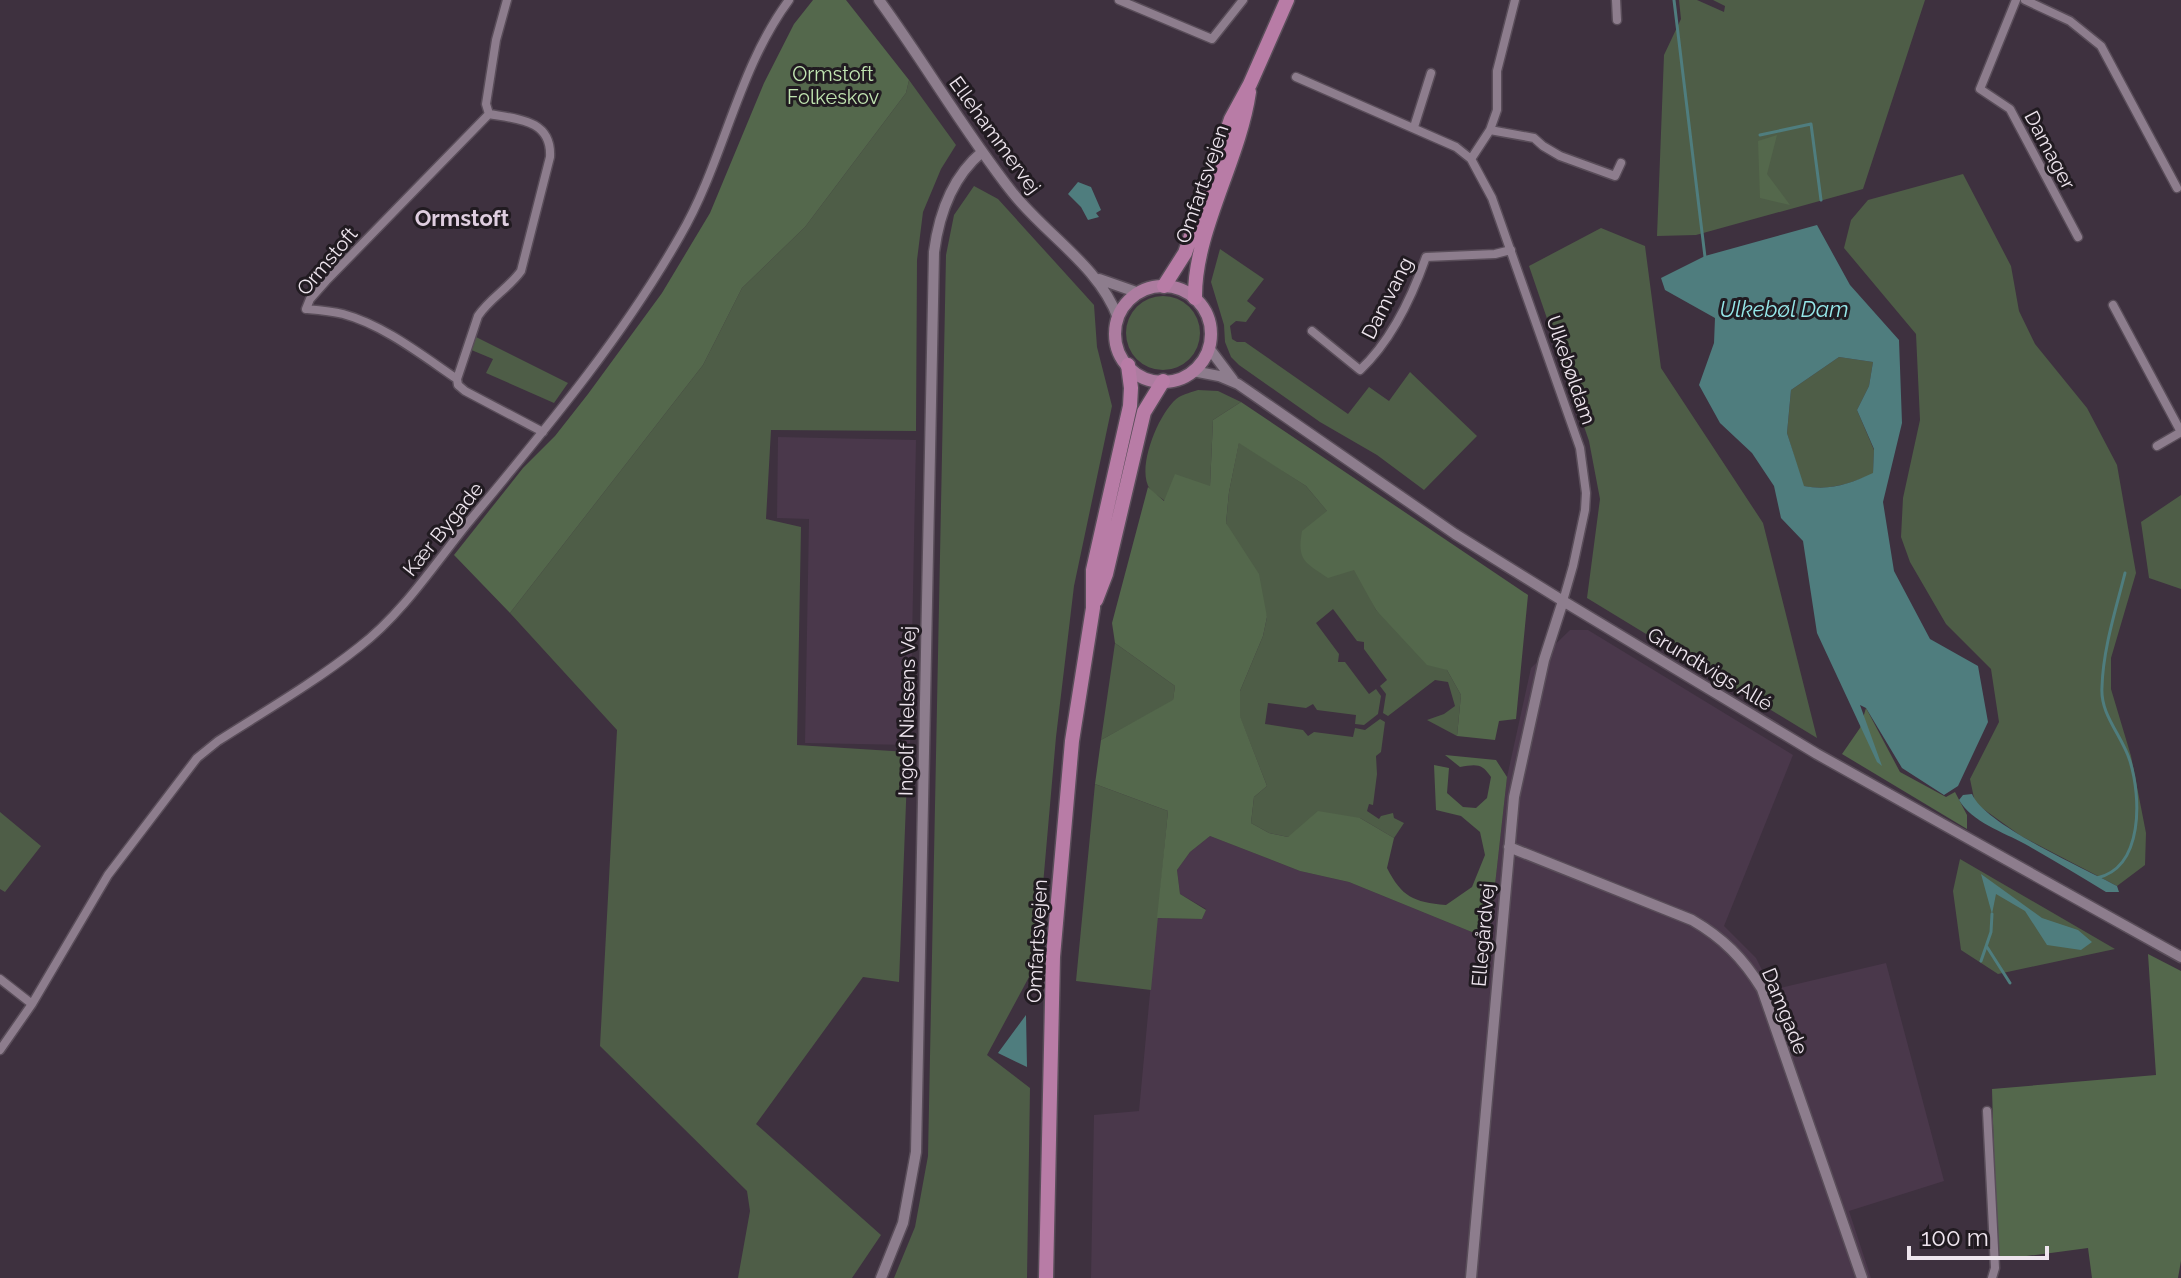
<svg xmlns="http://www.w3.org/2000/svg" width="2181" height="1278" viewBox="0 0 2181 1278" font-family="Raleway,sans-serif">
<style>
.built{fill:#4a384b}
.green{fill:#4e5d47}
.forest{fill:#54684c}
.water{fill:#4f7d7e;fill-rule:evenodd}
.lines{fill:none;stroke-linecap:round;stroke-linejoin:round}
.stream{stroke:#4f7d7e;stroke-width:3}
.minor-casing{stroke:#594d59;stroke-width:11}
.tertiary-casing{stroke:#594d59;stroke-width:13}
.primary-casing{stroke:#594d59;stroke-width:15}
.trunk-casing{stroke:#594d59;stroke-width:17}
.minor{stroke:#8d7d8d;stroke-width:8}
.tertiary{stroke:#8d7d8d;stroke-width:10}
.primary{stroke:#ad7ca0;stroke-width:12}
.trunk{stroke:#b87ca6;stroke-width:14}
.labels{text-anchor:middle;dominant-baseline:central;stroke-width:6;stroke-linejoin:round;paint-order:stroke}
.park-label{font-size:20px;fill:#c1e6b1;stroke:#211b21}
.street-label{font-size:20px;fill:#eee5ee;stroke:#211b21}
.neighbourhood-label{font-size:22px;font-weight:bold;fill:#dfcee0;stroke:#211b21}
.water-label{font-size:22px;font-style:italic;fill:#96e8ea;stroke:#211b21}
</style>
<rect width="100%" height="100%" fill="#3e313f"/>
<path class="built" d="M778,437L916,440L910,745L805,743L809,519L777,518Z
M1570,630H1588L1793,755L1724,926L1756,958L1772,990L1886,963L1944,1181L1849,1211L1871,1278H1091L1094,1115L1139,1111L1157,918L1202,919L1206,909L1180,894L1177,870L1190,852L1210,836L1300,871L1349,882L1489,939L1507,777L1531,668Z"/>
<path class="green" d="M1679,0H1697L1724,12L1725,6L1713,0H1925L1863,189L1696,235L1657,236L1664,55L1681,19Z
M909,80L956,145L941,169L923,212L917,260L916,431L771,430L766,519L801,527L797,745L908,752L899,982L863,977L756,1124L881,1235L852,1278H738L750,1211L747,1191L600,1046L617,730L510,613L703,365L742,288L805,227L906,93Z
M1963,174L2011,266L2019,311L2035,344L2087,408L2117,465L2136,573L2111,658V689L2131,756L2146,833L2145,865L2117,886L2021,836L1975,803L1970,779L1999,722L1991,669L1946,624L1910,562L1901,537L1903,498L1920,420L1916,334L1844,248L1851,220L1868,200Z
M974,186L998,199L1094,305L1097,347L1112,406L1074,586L1056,737L1036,964L987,1055L1030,1088L1027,1278H894L915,1227L928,1156L946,255L954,215Z
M1601,228L1645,246L1661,368L1763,523L1817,738L1587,598L1600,499L1589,441L1529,266Z
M1220,249L1264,279L1247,301L1256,308L1246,322L1236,321L1230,326L1232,339L1237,342H1245L1348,414L1369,387L1389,401L1410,372L1477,436L1424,490L1377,455L1320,422L1239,365L1231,357L1225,342L1224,325L1211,282Z
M1126 333a37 37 0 1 1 74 0a37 37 0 1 1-74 0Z
M474,336L568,383L554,403L486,373L493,359L469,349Z
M1839,357L1873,362L1869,386L1857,410L1874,450L1873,474C1848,484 1830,491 1803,486L1787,433L1791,390Z
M1198,390L1218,391L1241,402L1213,420L1210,486L1165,501C1160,497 1153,493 1150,489C1135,469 1160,409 1179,397C1184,394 1192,392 1198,390Z
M1239,442L1306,486L1328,512L1376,610L1447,670L1461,695L1457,736L1427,720L1444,714L1455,706L1448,682L1435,680L1388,716L1383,713L1386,694L1380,686L1387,680L1364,649V642L1357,641L1333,609L1316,623L1339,654L1338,662H1345L1369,694L1376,689L1381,696L1378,714L1364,725L1355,724L1356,715L1317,710L1313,704L1306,708L1268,703L1265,724L1303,730L1308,736L1314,732L1353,737L1355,728L1365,730L1380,719L1385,722L1381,752L1376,756L1377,774L1373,805L1369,804L1367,811L1379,819L1381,816L1393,813L1394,818L1404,823L1394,838L1360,818L1288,837L1269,833L1251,823L1254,797L1267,786L1240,717V691L1263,636L1267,617L1226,523L1229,492Z
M2181,495V589L2149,578L2141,522Z
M1115,643L1175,686L1173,701L1101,740Z
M1095,784L1168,811L1151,990L1076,981Z
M0,812L41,846L5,892L0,889Z
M1960,859L2115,949L1998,974L1961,950L1953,891Z"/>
<path class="forest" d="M813,0H846L909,80L906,93L805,227L742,288L703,365L510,613L454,555L523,468L555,436L588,394L662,293L710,213L764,83L794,24Z
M1777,135L1767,174L1790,205L1760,198L1758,141Z
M1241,402L1528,595L1516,719L1499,721L1495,740L1457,736L1461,695L1447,670L1427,665L1376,610L1354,570L1328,578C1304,562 1297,560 1302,531L1327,511L1306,486L1239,443L1229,492L1226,523L1259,574L1267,617L1263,636L1240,691V716L1267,786L1254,797L1251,823L1269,833L1288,837L1318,811L1360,818L1394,838L1387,868C1402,897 1413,902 1446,905L1472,887L1485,855L1480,832L1461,816L1436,810L1434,765L1449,768L1447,793L1463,807L1476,808L1487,798L1491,777C1482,763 1476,764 1460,767L1445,755L1496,760L1507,777L1489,939L1349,882L1300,871L1210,836L1190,852L1177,870L1180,894L1206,910L1202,919L1157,918L1168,811L1095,784L1101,740L1173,700L1175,686L1115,643L1112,623L1148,487L1164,501L1175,474L1210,486L1213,420Z
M1866,708L1900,772L1946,797L1955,792L1967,815V829L1842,754L1860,728Z
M2148,954L2181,971V1261L2178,1278H2092L2088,1248L1997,1260L1992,1089L2156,1075Z"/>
<path class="water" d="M1078,182L1091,187L1101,210L1096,213L1099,217L1088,220L1081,207L1068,194Z
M1817,225L1850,285L1899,340L1902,423L1883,502L1894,571L1930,639L1978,666L1988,722L1958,786L1944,795L1902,768L1866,708L1860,705L1882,766L1877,762L1817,633L1803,541L1781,518L1774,486L1752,453L1720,423L1699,385L1714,343L1715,318L1665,290L1661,278L1705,256ZM1839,357L1873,362L1869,386L1857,410L1874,449L1873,473C1849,484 1830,491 1804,486L1787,433L1791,390Z
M1972,794C1984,824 2085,869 2117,886L2119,892H2106C2080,876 2053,860 2025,844C2003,832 1972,822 1959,800L1963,795Z
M1981,874L2042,918L2078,930L2092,942L2081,950L2047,945L2025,911L1996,894L1992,914Z
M1026,1015L1027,1067L998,1053Z"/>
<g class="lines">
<path class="stream" d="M1674,0L1705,257
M1760,135L1811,124L1821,200
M2097,878C2144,867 2141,797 2130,761C2122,735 2100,715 2102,687C2103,649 2116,609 2125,573
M1987,947L2010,983
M1981,961L1991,932L1992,914"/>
<g class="minor-casing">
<path id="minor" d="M507,0L496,40L486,104L489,114C518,119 552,120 550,157L521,271C509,288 490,298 478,316L457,379L458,385L465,391L543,432
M1119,0L1212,39L1243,0
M1616,0L1617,20
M2016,0L1980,89L2010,109L2078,237
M2025,0L2070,21L2101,46L2177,188
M1296,77L1456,147L1471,159L1492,198L1580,448L1586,493L1585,510L1573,566L1563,601
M1414,127L1431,73
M1490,130L1534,138L1543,146L1560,156L1615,176L1621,163
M1471,159L1490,130L1497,110V71L1515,0
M2113,305L2181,432
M1312,331L1360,370C1391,341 1412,297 1426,257L1495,254L1511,250
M457,379C423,356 384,325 343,314C331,311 318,310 306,309L310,299L326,281L489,114
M2157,446L2181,432
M0,979L32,1004
M0,1050L32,1004L108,875L197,758L218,741C265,711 315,682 359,647C402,614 434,565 467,524C543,432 621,340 680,236C724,161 737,70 789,0
M1987,1111L1995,1268L1992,1278"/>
</g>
<g class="tertiary-casing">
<path id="tertiary" d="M879,0C925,63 964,131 1012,192C1046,235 1099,266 1118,318
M1099,279L1139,293
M1209,348L1233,380
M1193,371L1219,376L1238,384L1455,534L1563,601L1817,754L2181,957
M1509,847L1692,920C1723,938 1743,958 1762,989L1862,1278
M881,1278L903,1223L916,1152L934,252C939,214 952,177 982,152
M1471,1278L1514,797L1544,660L1563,601"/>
</g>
<g class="primary-casing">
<path id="primary" d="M1115 334a48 48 0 1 1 96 0a48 48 0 1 1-96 0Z"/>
</g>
<g class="trunk-casing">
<path id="trunk" d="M1164,286L1185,253L1231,119L1250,84L1287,0
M1195,298C1194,231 1239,161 1249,92
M1096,600L1106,574L1144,412L1163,381
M1046,1278L1053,957L1072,741L1093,608V570L1130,406L1131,388L1128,365"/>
</g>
<use href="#minor" class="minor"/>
<use href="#tertiary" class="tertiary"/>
<use href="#primary" class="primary"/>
<use href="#trunk" class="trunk"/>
</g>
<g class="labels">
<g class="park-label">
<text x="833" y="74">Ormstoft<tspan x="833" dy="23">Folkeskov</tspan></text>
</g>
<g class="street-label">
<text transform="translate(995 135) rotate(54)">Ellehammervej</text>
<text transform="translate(2050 150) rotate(62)">Damager</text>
<text transform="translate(1202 184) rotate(-71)">Omfartsvejen</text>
<text transform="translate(327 261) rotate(-50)">Ormstoft</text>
<text transform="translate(1387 298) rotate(-63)">Damvang</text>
<text transform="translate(1571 370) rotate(71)">Ulkebøldam</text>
<text transform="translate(443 529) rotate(-51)">Kær Bygade</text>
<text transform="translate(1710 669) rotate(31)">Grundtvigs Allé</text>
<text transform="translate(907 711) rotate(-89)">Ingolf Nielsens Vej</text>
<text transform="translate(1483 935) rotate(-85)">Ellegårdvej</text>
<text transform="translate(1037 941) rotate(-87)">Omfartsvejen</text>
<text transform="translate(1785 1011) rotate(68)">Damgade</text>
</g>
<g class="neighbourhood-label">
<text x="462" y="218">Ormstoft</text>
</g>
<g class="water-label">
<text x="1784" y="309">Ulkebøl Dam</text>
</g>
</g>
<path d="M1909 1246v12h138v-12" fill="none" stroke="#eee5ee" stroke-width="4"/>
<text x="1921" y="1246" font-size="24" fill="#eee5ee" stroke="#211b21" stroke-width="6" paint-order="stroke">100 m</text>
</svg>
